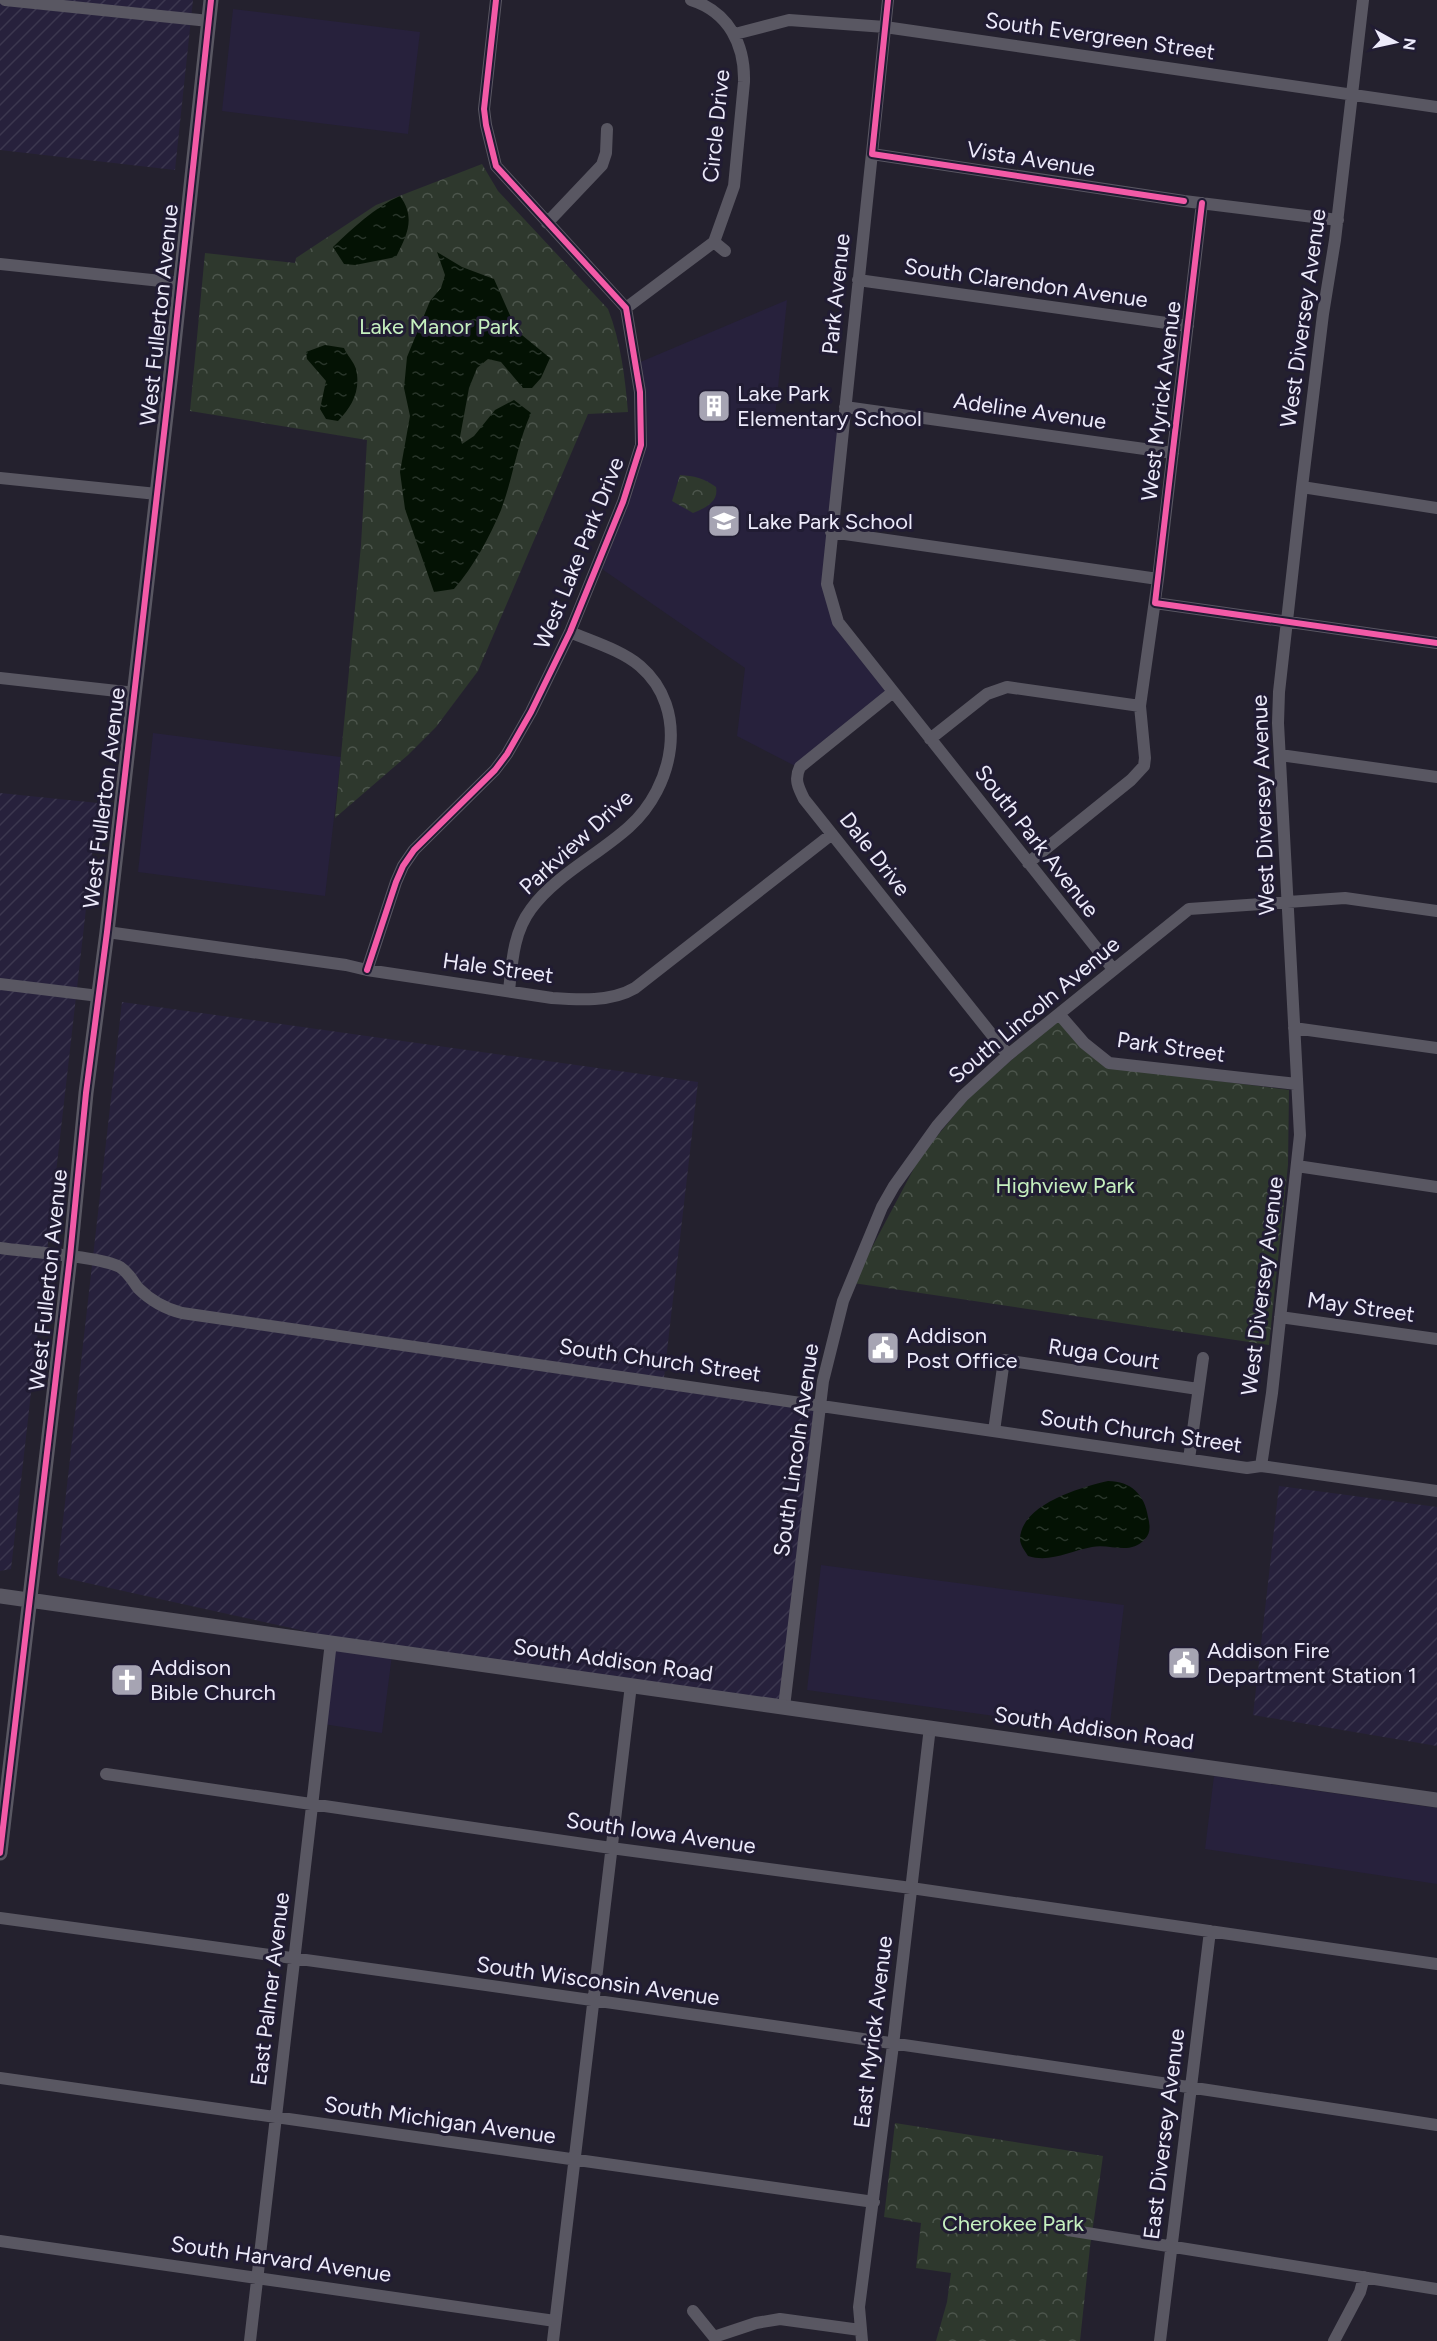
<svg xmlns="http://www.w3.org/2000/svg" width="1437" height="2341" viewBox="0 0 1437 2341" font-family="Figtree,sans-serif">
<style>
.built{fill:#27213c}
.industrial{fill:url(#industrial-furrows)}
.park{fill:url(#park-crowns)}
.water{fill:url(#water-ripples)}
.lines{fill:none;stroke-linecap:round;stroke-linejoin:round}
.minor{stroke:#595762;stroke-width:12}
.tertiary{stroke:#595762;stroke-width:15}
.cycleway-casing{stroke:#211c33;stroke-width:10}
.cycleway{stroke:#f35aa7;stroke-width:6}
.labels{text-anchor:middle;dominant-baseline:central;stroke-width:6;stroke-linejoin:round;paint-order:stroke}
.street-label{font-size:22px;fill:#eceafa;stroke:#211c33}
.park-label{font-size:22px;fill:#c5f0bf;stroke:#211c33}
.poi-label{font-size:22px;fill:#eceafa;stroke:#211c33;text-anchor:start}
</style>
<defs>
<pattern id="industrial-furrows" width="10" height="10" patternUnits="userSpaceOnUse" patternTransform="scale(1.5)"><rect width="10" height="10" fill="#27213c"/><path d="M-1 1l2-2M0 10L10 0M9 11l2-2" fill="none" stroke="#3c374f"/></pattern>
<pattern id="park-crowns" width="20" height="18" patternUnits="userSpaceOnUse" patternTransform="scale(1.5)"><rect width="20" height="18" fill="#2e382d"/><path d="M2 6a3 3 0 1 1 6 0M12 15a3 3 0 1 1 6 0" fill="none" stroke="#4c554c"/></pattern>
<pattern id="water-ripples" width="26" height="14" patternUnits="userSpaceOnUse" patternTransform="scale(1.5)"><rect width="26" height="14" fill="#041204"/><path d="M2 4q2-2 4 0t4 0M15 11q2-2 4 0t4 0" fill="none" stroke="#29352a"/></pattern>
</defs>
<rect width="100%" height="100%" fill="#24212e"/>
<path class="built" d="M233,9L420,32L408,134L222,111Z
M787,300L775,417L839,425L827,534L836,623L888,692L797,767L737,736L745,668L599,567L639,468L638,363Z
M153,733L341,757L325,896L138,872Z
M821,1565L1124,1605L1109,1732L807,1690Z
M333,1646L392,1655L382,1733L323,1724Z
M1214,1776L1437,1808V1884L1205,1849Z"/>
<path class="industrial" d="M0,0H193L175,170L0,150Z
M0,793L98,803L11,1569L0,1571Z
M122,1002L698,1082L663,1386L815,1408L781,1701L332,1637L60,1577L57,1573Z
M1279,1486L1437,1507V1746L1253,1715Z"/>
<path class="park" d="M482,164L498,191L608,309C621,342 625,378 628,412L588,414L478,671L436,727L408,755L335,818L361,545L367,440L190,411L205,253L295,263L296,258L376,205Z
M680,475C694,476 704,478 716,487C719,502 705,508 693,513L672,501Z
M1058,1020L1124,1069L1289,1090L1288,1165L1269,1345L853,1283L920,1157L971,1095Z
M895,2123L1103,2156L1090,2247L1080,2341H936L947,2302L951,2273L916,2268L921,2223L884,2217Z"/>
<path class="water" d="M400,196C416,218 407,235 396,257L355,265L344,264L333,247C353,228 375,207 400,196Z
M437,252L462,267L494,279L517,331L550,358L541,378L532,388H523L501,362L488,359L477,368L469,388L460,437L462,444L474,436L495,410L514,400L531,413C517,444 513,478 501,510C489,538 474,566 454,589L434,592L405,509L400,472L410,416L404,388L407,357L430,301L441,288L445,275Z
M325,345L344,348C347,355 354,362 356,369C361,390 352,407 338,421L326,419L320,409L326,381L307,359L306,352Z
M1108,1481C1131,1481 1145,1495 1148,1517C1150,1525 1151,1533 1145,1539C1130,1556 1110,1543 1092,1547C1069,1551 1051,1563 1028,1556C1025,1551 1020,1545 1020,1539C1021,1504 1082,1487 1108,1481Z"/>
<g class="lines">
<path class="minor" d="M5,0L209,21
M888,0L827,584L838,622L1113,969
M735,34L789,20L885,27L1437,107
M872,154L1184,201L1338,220
M547,223L602,165L606,153L607,129
M714,242L725,251
M0,264L180,283
M858,280L1188,326
M626,308L714,242L734,186L744,82C745,45 729,12 691,0
M845,407L1173,453
M0,478L157,494
M1302,487L1437,508
M831,532L1158,579
M1155,603L1437,643
M0,678L135,693
M893,692L800,767C794,779 798,787 804,799L1008,1055
M930,739L987,694L1007,687L1140,706
M1280,755L1437,777
M1028,863L1131,780L1144,766L1145,758L1140,706L1158,579L1202,203
M107,932L346,965L367,970L552,998C579,1000 611,1002 635,988L832,834
M367,970L396,882L403,866L414,850L495,770L507,754L531,712L570,632L623,502L641,445L640,392L626,308L496,166L486,125L484,109L496,0
M0,984L99,996
M509,991C512,963 513,933 531,909C556,875 598,855 629,827C674,787 690,709 640,666C621,650 593,642 570,632
M1059,1014L1084,1043L1109,1063L1297,1084
M1294,1028L1437,1048
M1297,1166L1437,1187
M0,1248C27,1252 99,1256 120,1267C129,1273 132,1280 138,1288C150,1300 166,1309 182,1313L1247,1468L1261,1466L1437,1491
M1280,1317L1437,1339
M994,1431L1004,1360L1198,1389
M1189,1459L1203,1358
M1261,1466L1272,1393L1300,1135L1278,723L1279,692L1302,487L1323,314L1335,240L1363,0
M784,1707L823,1381L843,1301L882,1207L894,1186L937,1126L963,1096L1008,1055L1189,909L1345,898L1437,911
M106,1774L611,1848L911,1888L1437,1964
M0,1918C479,1983 959,2051 1437,2125
M0,2078L874,2202
M1068,2230L1437,2289
M0,2241L555,2321
M693,2311L714,2337L756,2323L780,2319L860,2330
M250,2341L331,1642
M553,2341L631,1685
M862,2341L859,2307L893,2045L930,1727
M1160,2341L1210,1931
M1334,2341L1360,2292L1364,2277"/>
<path class="tertiary" d="M0,1596L1437,1800
M0,1853L70,1257L86,1093L107,932L171,372L211,0"/>
<g class="cycleway-casing">
<path id="cycleway" d="M888,0L872,154L1184,201
M1202,203L1155,603L1437,643
M367,970L396,882L403,866L414,850L495,770L507,754L531,712L570,632L623,502L641,445L640,392L626,308L496,166L486,125L484,109L496,0
M0,1853L70,1257L86,1093L107,932L171,372L211,0"/>
</g>
<use href="#cycleway" class="cycleway"/>
</g>
<defs>
<g id="building-square" transform="scale(1.725)"><rect x="-9" y="-9" width="18" height="18" rx="4" fill="#a6a4b3" stroke="#211c33"/><path d="M-4-6H4V6H1V3H-1V6H-4ZM-2.5-4.3h1.7v1.8h-1.7ZM.8-4.3h1.7v1.8H.8ZM-2.5-1h1.7V.8h-1.7ZM.8-1h1.7V.8H.8Z" fill="#fff"/></g>
<g id="school-square" transform="scale(1.725)"><rect x="-9" y="-9" width="18" height="18" rx="4" fill="#a6a4b3" stroke="#211c33"/><path d="M0-5L7-2L0 1L-7-2ZM-4 1L0 2.5L4 1V4Q0 6-4 4Z" fill="#fff"/></g>
<g id="civic-square" transform="scale(1.725)"><rect x="-9" y="-9" width="18" height="18" rx="4" fill="#a6a4b3" stroke="#211c33"/><path d="M-.6-6.5H3V-4.5H.6V-3L4-1V1h2V6H-6V1h2V-1L-.6-3ZM-1.2 2.5V6h2.4V2.5Z" fill="#fff"/></g>
<g id="church-square" transform="scale(1.725)"><rect x="-9" y="-9" width="18" height="18" rx="4" fill="#a6a4b3" stroke="#211c33"/><path d="M-1.2-6h2.4v3.5h3.3v2.4h-3.3V6h-2.4V-.1h-3.3v-2.4h3.3Z" fill="#fff"/></g>
</defs>
<g fill-rule="evenodd">
<use href="#building-square" x="714" y="406"/>
<use href="#school-square" x="724" y="521"/>
<use href="#civic-square" x="883" y="1348"/>
<use href="#civic-square" x="1184" y="1663"/>
<use href="#church-square" x="127" y="1680"/>
</g>
<g class="labels">
<g class="street-label">
<text transform="translate(1100 36) rotate(8)">South Evergreen Street</text>
<text transform="translate(716 126) rotate(-84)">Circle Drive</text>
<text transform="translate(1031 159) rotate(9)">Vista Avenue</text>
<text transform="translate(1026 283) rotate(8)">South Clarendon Avenue</text>
<text transform="translate(836 294) rotate(-84)">Park Avenue</text>
<text transform="translate(159 315) rotate(-84)">West Fullerton Avenue</text>
<text transform="translate(1303 318) rotate(-82)">West Diversey Avenue</text>
<text transform="translate(1161 401) rotate(-83)">West Myrick Avenue</text>
<text transform="translate(1030 411) rotate(8)">Adeline Avenue</text>
<text transform="translate(579 553) rotate(-68)">West Lake Park Drive</text>
<text transform="translate(104 798) rotate(-83)">West Fullerton Avenue</text>
<text transform="translate(1263 805) rotate(-92)">West Diversey Avenue</text>
<text transform="translate(1037 841) rotate(52)">South Park Avenue</text>
<text transform="translate(576 842) rotate(-42)">Parkview Drive</text>
<text transform="translate(875 854) rotate(52)">Dale Drive</text>
<text transform="translate(498 968) rotate(8)">Hale Street</text>
<text transform="translate(1034 1010) rotate(-40)">South Lincoln Avenue</text>
<text transform="translate(1171 1047) rotate(8)">Park Street</text>
<text transform="translate(48 1280) rotate(-84)">West Fullerton Avenue</text>
<text transform="translate(1262 1286) rotate(-83)">West Diversey Avenue</text>
<text transform="translate(1361 1307) rotate(8)">May Street</text>
<text transform="translate(1104 1354) rotate(8)">Ruga Court</text>
<text transform="translate(660 1360) rotate(8)">South Church Street</text>
<text transform="translate(1141 1431) rotate(8)">South Church Street</text>
<text transform="translate(796 1450) rotate(-82)">South Lincoln Avenue</text>
<text transform="translate(613 1660) rotate(8)">South Addison Road</text>
<text transform="translate(1094 1728) rotate(8)">South Addison Road</text>
<text transform="translate(661 1833) rotate(8)">South Iowa Avenue</text>
<text transform="translate(598 1981) rotate(8)">South Wisconsin Avenue</text>
<text transform="translate(270 1989) rotate(-83)">East Palmer Avenue</text>
<text transform="translate(873 2032) rotate(-83)">East Myrick Avenue</text>
<text transform="translate(440 2120) rotate(8)">South Michigan Avenue</text>
<text transform="translate(1164 2134) rotate(-83)">East Diversey Avenue</text>
<text transform="translate(281 2259) rotate(8)">South Harvard Avenue</text>
</g>
<g class="park-label">
<text x="439" y="326">Lake Manor Park</text>
<text x="1065" y="1185">Highview Park</text>
<text x="1013" y="2223">Cherokee Park</text>
</g>
<g class="poi-label">
<text x="737" y="393">Lake Park<tspan x="737" dy="25">Elementary School</tspan></text>
<text x="747" y="521">Lake Park School</text>
<text x="906" y="1335">Addison<tspan x="906" dy="25">Post Office</tspan></text>
<text x="1207" y="1650">Addison Fire<tspan x="1207" dy="25">Department Station 1</tspan></text>
<text x="150" y="1667">Addison<tspan x="150" dy="25">Bible Church</tspan></text>
</g>
</g>
<g transform="translate(1395 42) rotate(98)" stroke="#211c33" stroke-width="4.5" paint-order="stroke">
<path d="M0-4.5L10 22L0 15L-10 22Z" fill="#eceafa"/>
<text y="-9" font-size="16" font-weight="bold" text-anchor="middle" fill="#eceafa">N</text>
</g>
</svg>
